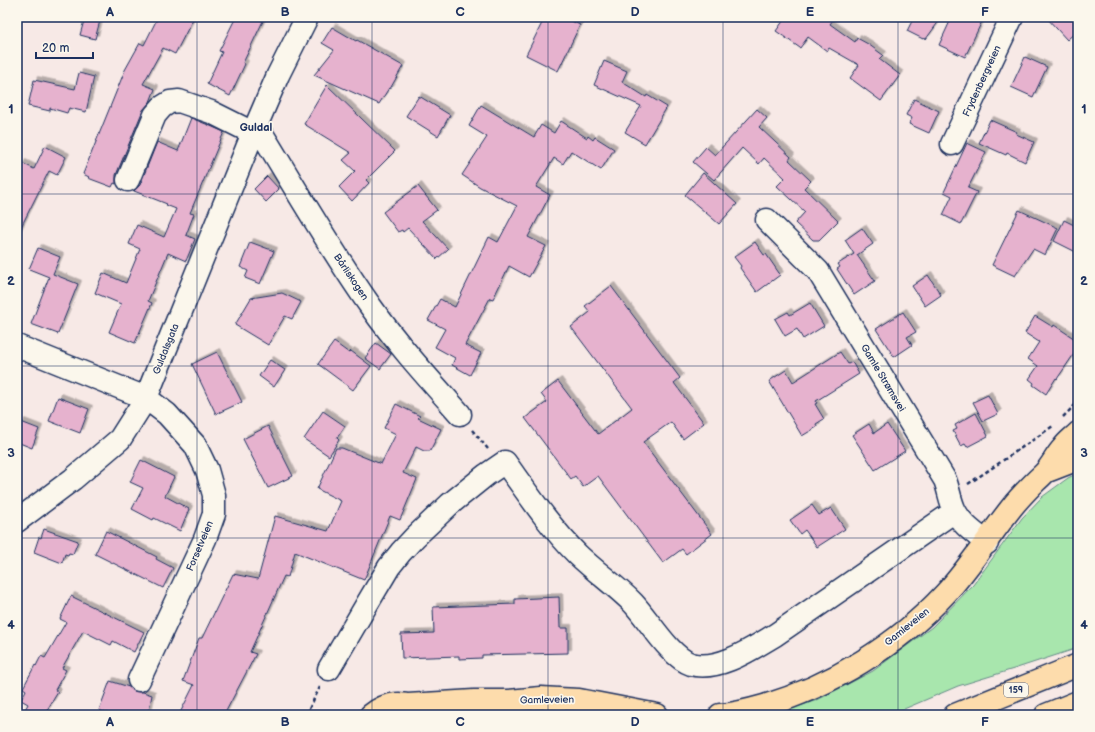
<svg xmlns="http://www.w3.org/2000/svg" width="1095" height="732" viewBox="0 0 1095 732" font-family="'Balsamiq Sans',sans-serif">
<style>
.green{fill:#a8e6ad;stroke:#628a86}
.building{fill:#e6b2ce;stroke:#1b2f5e;filter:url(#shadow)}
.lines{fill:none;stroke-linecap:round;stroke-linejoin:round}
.minor-casing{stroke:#1b2f5e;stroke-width:25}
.major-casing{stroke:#1b2f5e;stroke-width:25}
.highway-casing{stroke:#1b2f5e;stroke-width:25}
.path{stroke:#1b2f5e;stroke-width:2.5;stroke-dasharray:4 3;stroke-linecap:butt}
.minor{stroke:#fbf7ec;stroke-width:22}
.major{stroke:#fddcac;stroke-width:22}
.highway{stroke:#fddcac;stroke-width:22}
.grid{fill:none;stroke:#1b2f5e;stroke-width:1;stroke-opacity:0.55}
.labels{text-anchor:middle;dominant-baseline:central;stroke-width:3.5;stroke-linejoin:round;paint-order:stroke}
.shield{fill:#fbf7ec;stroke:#5e6b89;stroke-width:1}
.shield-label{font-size:9px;font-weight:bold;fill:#1b2f5e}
.street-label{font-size:10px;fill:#1b2f5e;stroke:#fbf7ec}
.neighbourhood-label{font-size:11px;font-weight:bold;fill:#1b2f5e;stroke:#fbf7ec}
.neatline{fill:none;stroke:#1b2f5e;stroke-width:1.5}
.grid-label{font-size:13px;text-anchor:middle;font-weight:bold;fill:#1b2f5e}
</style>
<defs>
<filter id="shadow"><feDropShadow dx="3.5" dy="-3.5" stdDeviation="0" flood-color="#0004"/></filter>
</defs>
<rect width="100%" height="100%" fill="#f7e9e6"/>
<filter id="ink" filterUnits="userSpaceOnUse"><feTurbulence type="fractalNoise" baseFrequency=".025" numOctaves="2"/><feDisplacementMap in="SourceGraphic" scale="8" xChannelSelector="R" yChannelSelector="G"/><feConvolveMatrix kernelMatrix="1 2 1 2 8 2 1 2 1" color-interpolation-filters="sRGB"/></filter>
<g filter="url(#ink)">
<path class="green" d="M1078,473V648L1017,668L958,686L890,715H773L817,700L873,671L932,627L973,585L1022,518L1042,497L1068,478Z"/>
<path class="building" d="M85,17H101L95,39L80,35Z
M158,17H194L175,54L163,48L143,84L155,89L150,102L143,110L116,175V184L114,183L112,187L88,178L89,177L83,174L125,70L140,43L144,45Z
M236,17H254L263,21L243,63L245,64L230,96L207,84L222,52L219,51Z
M545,17H563L580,25L558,71L526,55Z
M786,17H835L830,24L855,42L857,38L868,44L883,55L879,59L900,75L881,101L850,78L859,65L829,48L827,51L808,37L800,48L776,31Z
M914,17H942L926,39L923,38V39L907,31Z
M952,17H984L965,57L939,45Z
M1046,17H1078V30L1067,40Z
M332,27L356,41L357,40L403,66L390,89L389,88L379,104L314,75L334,50L322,43Z
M1025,57L1047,67L1033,97L1011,87Z
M604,61L627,71L622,82L646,97L647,95L667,107L645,144L625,132L641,106L594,85Z
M79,73L94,77L86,112L69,108L67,113L50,108V111L28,106L34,80L75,89Z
M327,85L395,151L366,180L369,183L352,201L339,187L355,171L343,160L351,153L304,124Z
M419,96L450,115L438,136L406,116Z
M914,99L939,111L929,133L909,124L912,118L906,115Z
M481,105L534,137L541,125L554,133L561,121L587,138L588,136L593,140L595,137L614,149L601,170L571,151L563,164L554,158L536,187L550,195L528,237L546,246L529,277L509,266L493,299L490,298L465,345L481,353L470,375L452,365L455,358L435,347L445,329L428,320L440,299L455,307L489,237L498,242L517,206L480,187L462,175L487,137L469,126Z
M757,109L767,118L759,127L791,157L789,160L811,181L804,188L838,221L819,240H813L795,223L805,212L777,186L785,178L764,158L759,164L742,148L714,180L693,162L706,147L715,155Z
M191,118L206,124L224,132L190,213L194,214L186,235L195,239L186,261L168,253L148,301L152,303L135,343L109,332L121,304L95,293L103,273L126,283L140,249L129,244L137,225L164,237L176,209L166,205L167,204L134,191L140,185L157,142L178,151Z
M990,120L1017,132L1016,134L1034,142L1025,162L1007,153L1006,155L979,143Z
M967,143L986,152L968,188L977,192L961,224L943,215L952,196L944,192Z
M45,146L66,157L57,175L49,171L17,235V172L22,163L34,169Z
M703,173L737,204L719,224L685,195Z
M267,176L279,189L266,202L254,189Z
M418,186L437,210L422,221L448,249L437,259L408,228L403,232L402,230L398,232L383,212Z
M1019,210L1058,228L1045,255L1033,249L1015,276L992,265Z
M1064,220L1078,227V253L1054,241Z
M862,228L873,244L857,255L875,281L854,295L837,269L840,267L838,264L854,254L845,240Z
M250,242L274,251L260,284L245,278L248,271L240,267Z
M755,242L764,255L766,254L779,273H778L780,275L757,292L740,268L741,266L734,257Z
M38,248L60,257L53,274L78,284L58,334L31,324L49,277L29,269Z
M928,275L941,295L925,306L912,286Z
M611,286L680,378L674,383L704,423L683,439L671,422L643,442L712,534L686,554L682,549L663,563L598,476L583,487L575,476L571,479L525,418L547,402L541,394L558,381L598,434L632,408L571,327L590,312L585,306Z
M282,293L301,302L292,319L285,316L268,345L235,325L251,298Z
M810,303L824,326L803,339L797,329L785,336L775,319L788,312L790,315Z
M903,312L916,332L907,337L912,345L894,357L876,329Z
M1035,316L1053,327L1054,325L1078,341V348L1057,379L1056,378L1046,394L1033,385L1034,383L1029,379L1038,366L1028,359L1039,342L1025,333Z
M334,342L349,353L351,351L371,366L353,390L318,364Z
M376,343L391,354L380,369L365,358Z
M217,352L242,402L216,414L192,364Z
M840,352L848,364L852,362L859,374L816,401L817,403L815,404L824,419L816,424L817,427L802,436L769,381L786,370L793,382Z
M270,360L285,370L274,387L259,376Z
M988,395L998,414L983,421L973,402Z
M58,397L89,409L80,433L49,421Z
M396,404L420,416L418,418L441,429L430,451H424L416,447L403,473L417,479L400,520L390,516L364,580L295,552L288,577L284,576L250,652L256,654L224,715H179L194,685L183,681L199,638H202L233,574L258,579L275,516L328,531L341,501L317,489L336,448H342L381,464L396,434L384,428Z
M323,411L345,426L337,438L339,440L329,456L304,439Z
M976,413L988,436L967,447L965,444L961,446L953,431L957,429L955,425Z
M21,422L39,429L32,448L17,442V432Z
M869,424L874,433L887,424L905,451L875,470L852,435Z
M268,426L293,476L268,488L243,439Z
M141,460L174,477L165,496L189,509L180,531L154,518L153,520L132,509L143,488L130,482Z
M812,505L819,515L831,508L845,529L817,547L805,530L800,534L790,520Z
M44,529L78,541L73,554L69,553L68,555L65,554L62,563L34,552L39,537L41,538Z
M106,531L157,557L156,559L173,568L163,588L95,554Z
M71,596L144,632L134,652L113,641L111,645L83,631L62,668L66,670L55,690L58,692L44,715H22L28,704L21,700L26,690L23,688L35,665L36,666L41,656L45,658L66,622L60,619Z
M559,597L560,628H568V653L482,655V658L459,659V656L402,658L401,634L434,633L433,607L515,604V599Z
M110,681L129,687L134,691L140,692H143L152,695L148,715H111L99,710Z"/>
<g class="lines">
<g class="minor-casing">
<path id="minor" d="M254,131L264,137C299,194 332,252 371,307C398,345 429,379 460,414
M952,144L1012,17
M128,180L155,115L162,107L170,102L179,101L211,112L253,133
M767,220L818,271L945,480C949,490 950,501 955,511C962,525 975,533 987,543
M17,346L146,398L167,414L195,445L207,470L214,495V514L205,539L139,680
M17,521L73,479L120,439L146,398L253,133L278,75L307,17
M329,669L367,604L389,567L401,552L415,537L450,504L486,475L505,462C528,494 550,527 578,555C596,572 616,586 633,603C649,620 670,657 691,664C718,672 753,648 775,635L955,511"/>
</g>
<g class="major-casing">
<path id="major" d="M1047,471L1078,459
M408,705L474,701H509L541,698L558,699L579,700L657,715
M371,715C385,703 405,699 421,712
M720,715C735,714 750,710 764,706C831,686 898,645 945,594C970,567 989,536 1012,507C1019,498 1028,489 1036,481C1040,477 1044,474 1047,470C1053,463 1057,454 1063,448C1067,442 1073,438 1078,433"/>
</g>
<g class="highway-casing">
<path id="highway" d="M955,715L1078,665
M1046,715L1078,702"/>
</g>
<path class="path" d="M1063,417L1078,402
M472,430L488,449
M968,484L992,468L1053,426
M306,715L320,687"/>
<use href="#minor" class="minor"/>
<use href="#major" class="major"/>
<use href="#highway" class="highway"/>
</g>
</g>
<path class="grid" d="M197,17V715M372,17V715M548,17V715M723,17V715M898,17V715M17,194H1078M17,366H1078M17,538H1078"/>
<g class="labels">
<rect class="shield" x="1004" y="683" width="24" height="14" rx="3"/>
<g class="shield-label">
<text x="1016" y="690">159</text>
</g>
<g class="street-label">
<text transform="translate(982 81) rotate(-65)">Frydenbergveien</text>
<text transform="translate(351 277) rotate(56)">Bårliskogen</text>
<text transform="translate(166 349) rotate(-68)">Guldalsgata</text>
<text transform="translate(883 378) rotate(59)">Gamle Strømsvei</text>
<text transform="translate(200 546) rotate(-67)">Forsetveien</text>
<text transform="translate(907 627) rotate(-39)">Gamleveien</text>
<text transform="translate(547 700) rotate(-1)">Gamleveien</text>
</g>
<g class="neighbourhood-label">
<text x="256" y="127">Guldal</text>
</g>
</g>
<rect width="1095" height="732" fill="none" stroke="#fbf7ec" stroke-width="44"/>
<path d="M36 52v6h57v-6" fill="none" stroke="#1b2f5e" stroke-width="2"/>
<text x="42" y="52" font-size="12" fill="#1b2f5e" stroke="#fbf7ec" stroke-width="3" paint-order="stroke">20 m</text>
<rect x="22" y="22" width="1051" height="688" class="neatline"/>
<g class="grid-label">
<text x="110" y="16">A</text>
<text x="285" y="16">B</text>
<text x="460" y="16">C</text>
<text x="635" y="16">D</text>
<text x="810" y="16">E</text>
<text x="985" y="16">F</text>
<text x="11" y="113">1</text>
<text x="1084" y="113">1</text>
<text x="11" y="285">2</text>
<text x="1084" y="285">2</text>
<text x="11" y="457">3</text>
<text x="1084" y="457">3</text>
<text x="11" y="629">4</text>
<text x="1084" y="629">4</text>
<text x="110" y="726">A</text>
<text x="285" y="726">B</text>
<text x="460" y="726">C</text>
<text x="635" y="726">D</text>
<text x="810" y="726">E</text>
<text x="985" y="726">F</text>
</g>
</svg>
